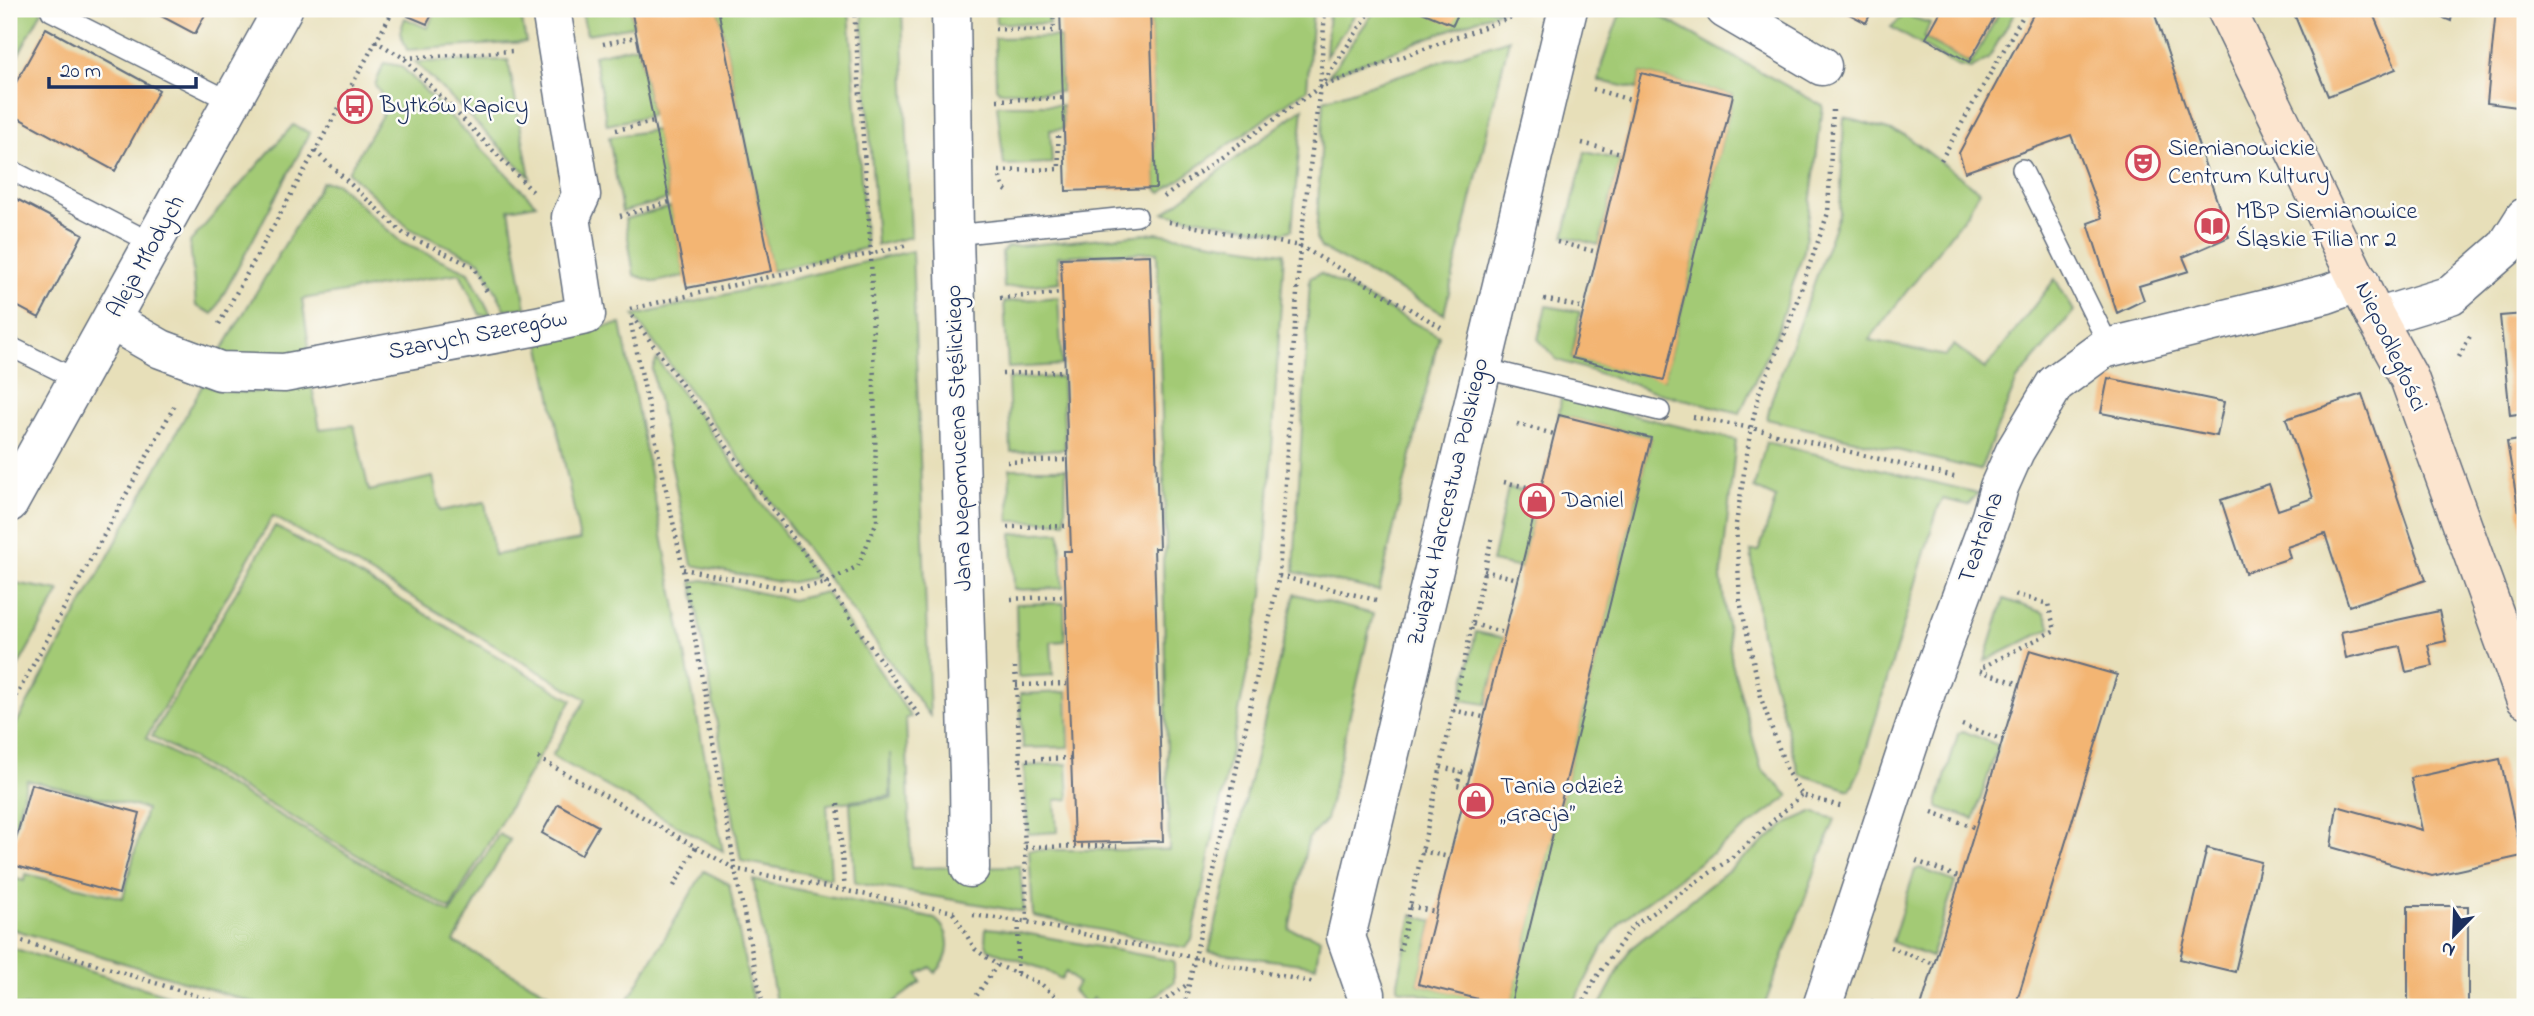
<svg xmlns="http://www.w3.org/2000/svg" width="2534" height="1016" viewBox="0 0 2534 1016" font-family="'Indie Flower',sans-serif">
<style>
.green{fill:#a3ca75;stroke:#5f7c6a;stroke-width:2}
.building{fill:#f3b573}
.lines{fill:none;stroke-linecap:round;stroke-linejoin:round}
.lane-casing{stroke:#626d7e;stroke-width:22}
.street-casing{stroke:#626d7e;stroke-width:41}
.secondary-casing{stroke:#626d7e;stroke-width:41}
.path{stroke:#626d7e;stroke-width:4.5;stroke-dasharray:2 5;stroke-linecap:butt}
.lane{stroke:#fff;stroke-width:19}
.street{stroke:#fff;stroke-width:38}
.secondary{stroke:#fce5cf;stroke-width:38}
.labels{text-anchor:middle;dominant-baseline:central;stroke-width:5;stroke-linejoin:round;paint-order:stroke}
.poi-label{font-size:24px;fill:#1b2f5e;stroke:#fdfcf7;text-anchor:start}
.street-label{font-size:24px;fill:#1b2f5e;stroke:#fdfcf7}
</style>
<rect width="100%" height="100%" fill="#fdfcf7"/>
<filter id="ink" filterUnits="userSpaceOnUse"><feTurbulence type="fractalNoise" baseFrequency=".0143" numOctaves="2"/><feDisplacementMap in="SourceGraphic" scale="14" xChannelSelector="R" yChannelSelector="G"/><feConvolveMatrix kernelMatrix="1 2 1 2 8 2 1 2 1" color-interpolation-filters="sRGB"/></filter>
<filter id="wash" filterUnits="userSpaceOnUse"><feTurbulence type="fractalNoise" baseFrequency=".00686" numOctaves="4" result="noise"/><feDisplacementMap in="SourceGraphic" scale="28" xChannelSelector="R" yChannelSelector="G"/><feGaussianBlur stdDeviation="1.57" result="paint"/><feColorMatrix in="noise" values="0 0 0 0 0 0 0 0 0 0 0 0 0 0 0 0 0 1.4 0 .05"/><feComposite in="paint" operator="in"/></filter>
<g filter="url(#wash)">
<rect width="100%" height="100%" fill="#e7dfb9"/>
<path class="green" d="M9,9H43L9,72Z
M437,9H520L526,42L407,50L400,32L405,18L427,28Z
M581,9H631L634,26L587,34Z
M718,9H849L866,248L772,271Z
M862,9H902L911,237L877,245Z
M996,9H1048L1049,24L996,23Z
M1150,9H1313L1307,89L1161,193L1156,188Z
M1329,9H1359L1326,56Z
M1376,9H1505L1329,75Z
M1642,9H1647L1823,106L1804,251L1776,334L1740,413L1663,394L1557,360L1538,339L1546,306L1580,312L1572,358L1664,379L1733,95L1641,73L1637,89L1599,81L1602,63L1619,16Z
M2001,9H2017L1988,59L1971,69L1957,66L1891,27L1904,15L1930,23L1924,38L1971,64Z
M1060,37L1061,92L999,91L996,88L995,38Z
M1509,39L1444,314L1321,248L1316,238L1324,100Z
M638,46L652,115L607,125L594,55Z
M508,60L530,177L415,62Z
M384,63L401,66L536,204L509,209L526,308L505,309L480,261L410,229L348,172L388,105L375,85Z
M997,105H1062L1063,129L1050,130L1052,163L1004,165Z
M1303,108L1292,230L1282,233L1164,213Z
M1844,117L1905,135L1979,191L1968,212L1869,340L1945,356L1954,345L1985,369L2055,279L2074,311L2017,380L1980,470L1767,419L1772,398L1840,212Z
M293,125L310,133L213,314L196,306L190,242Z
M656,130L669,199L622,212L609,137Z
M1585,152L1620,160L1599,245L1564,236Z
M322,182L336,183L402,243L469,272L491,315H480L460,273L302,299L309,346L301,357L217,358Z
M671,207L685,276L655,282L634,275L625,219Z
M1156,233L1284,253L1263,595L1192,940L1186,948L1033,916L1029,850H1169L1163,560L1166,548L1157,252L1058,256L1060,282L1004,288L1002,252L1007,247Z
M912,251L930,716L634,316Z
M1320,273L1439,336L1379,591L1294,572L1310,278Z
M1058,297L1062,365L1008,368L1004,302Z
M621,324L723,851L552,756L586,699L273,516L146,738L450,913L499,834L510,840L454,942L574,1007H268L9,928V877L24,881L26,874L123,898L146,809L27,780L13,833L9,832V737L203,384C240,400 274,389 311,382L320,429L354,425L369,491L433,477L440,511L485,502L494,555L580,540L539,337Z
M657,359L816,577L793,582H779L692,565L652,370Z
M1062,377L1065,449L1011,452L1008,379Z
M1561,398L1736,440L1721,578L1732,663L1761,768L1789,796L1622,920L1601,950L1572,1007H1476L1398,989V982L1412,915L1433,921L1418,984L1510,1006L1651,438L1559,415Z
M1766,442L1978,493L1968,505L1943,499L1938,508L1861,768L1850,790L1799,774L1761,634L1751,551H1759L1776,498L1754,488Z
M1010,469H1066L1065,522L1009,521Z
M1508,488L1529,492L1536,507L1521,568L1492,562Z
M275,526L572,700L450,909L152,736Z
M1060,532L1063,588L1014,590L1012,534Z
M703,580L792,600L826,592L911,717L906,718L911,868L1020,866L1024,912L855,883L850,803L892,798L890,753V796L827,804L831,878L741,861L692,582Z
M9,582L60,591L9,683Z
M1295,594L1373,614L1326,820L1308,839L1289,929L1320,938L1316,966L1209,952Z
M2004,599L2044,613L2051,628L1985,661Z
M1064,603L1065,641L1051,642L1053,675L1018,677L1016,604Z
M1476,632L1504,638L1486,704L1461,700Z
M1067,692L1069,747L1023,748L1020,694Z
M1963,731L1998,745L1974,819L1938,807V801L1958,734Z
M1067,764L1069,799L1055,800L1057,832L1028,834L1024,766Z
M1812,812L1835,819L1765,1004L1773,1007H1599L1630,949L1789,822Z
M1920,868L1955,882L1931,957L1892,942L1915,870Z
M704,871L729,884L754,1007H624Z
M753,880L935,919C953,933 952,958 935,973L931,967L918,974L921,982L887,1007H777Z
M986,928L1008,930L1174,961V982L1141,1007H1102L1094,998L1087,1004L1073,991L1078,983L1066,972L1061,979L1043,969L988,949L985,940Z
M9,947L206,1007H9Z"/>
<g id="blocks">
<path class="building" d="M148,9H208L195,34Z
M413,9H435L427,24L408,16Z
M631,9H718L772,271L687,288Z
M1060,9H1150L1156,188L1066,191Z
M1420,9H1460L1453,25L1419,11Z
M1840,9H1873L1866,23Z
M1942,9H1999L1969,62L1926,38Z
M2036,9H2153L2229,237L2183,257L2189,271L2139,286L2144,300L2117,313L2088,223L2102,218L2071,135L1965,172L1959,153Z
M2292,9H2371L2396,69L2328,96Z
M2423,9H2453L2451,21Z
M2496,9H2525V108L2487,103Z
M46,28L159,90L115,171L9,113V95Z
M1641,73L1733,95L1664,380L1572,358Z
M9,195L83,234L39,318L9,302Z
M1150,255L1159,548H1154L1163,841L1074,843L1064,551H1071L1061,258Z
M2525,314V413L2510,415L2500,316Z
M2108,378L2224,402L2217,436L2101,413Z
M2362,394L2426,580L2349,606L2325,534L2287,547L2290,558L2245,573L2221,500L2269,484L2278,510L2313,498L2286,419Z
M1559,415L1651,438L1510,1007L1418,984Z
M2525,439V542H2524L2507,442Z
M2439,611L2446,641L2428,645L2433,666L2406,672L2400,646L2346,658L2341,632Z
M2030,650L2117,675L2015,1007H1921Z
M2500,759L2522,856L2432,876L2331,847L2337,806L2422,830L2411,778Z
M31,784L140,813L119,894L9,864Z
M558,804L598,826L581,855L542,833Z
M2207,848L2261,862L2235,972L2180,959Z
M2408,906H2468V1007H2408Z
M2372,1003V1007H2289V1004Z"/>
</g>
</g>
<g filter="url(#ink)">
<use href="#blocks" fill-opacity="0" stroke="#626d7e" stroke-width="2"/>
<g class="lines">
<g class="lane-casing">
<path id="lane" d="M51,11L232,102
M9,169L154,244
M2022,169L2110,348
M954,235L1137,216
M9,346L78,380
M1482,368L1660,411"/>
</g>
<g class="street-casing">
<path id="street" d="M951,9L954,235L969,777L970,868
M1725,9L1822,66
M2376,318L2451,295L2506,247L2525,217
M112,321L161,349L220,371L284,373L537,326L586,315L571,217L581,195L551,9
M9,503L283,9
M1366,994L1346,937L1568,9
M1822,1007L1927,689L1991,516L1999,487L2015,451L2055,384L2103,349L2327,294L2360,282"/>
</g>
<g class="secondary-casing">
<path id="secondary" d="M2226,9L2376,318L2409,378L2525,698"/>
</g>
<path class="path" d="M1663,9L1680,18
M995,29L1054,31L1053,9
M375,41L404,58L533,192
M603,44L636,37
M405,58L512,51
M1320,87L1372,9
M1593,89L1634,101
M997,100L1062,98
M1833,110L1828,213L1787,329L1760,390L1751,428L1736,524L1740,601L1762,701L1788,773L1802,795L1843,807
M616,130L654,122
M1582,143L1621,153
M315,151L404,234L474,267L487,292
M1941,160L2027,9
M999,171L1059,169L1058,136
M1000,177L1004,189L1010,193
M1164,197L1320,87L1520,14
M620,216L670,202
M1169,222L1300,246L1441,327
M1557,242L1597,252
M1000,298L1062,293
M1544,299L1584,308
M630,309L908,245
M632,316L826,583L920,717
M219,324L394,9
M631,324L683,569L735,869L954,912
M2459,357L2470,336
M1002,374L1064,371
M1693,417L1751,428L1954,477
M1517,424L1554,434
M1007,462L1067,460
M1504,482L1540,490
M1535,489L1533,499L1537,501
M1007,527L1069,526
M683,569L793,590L826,583L858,566L877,521L871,252L854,9
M1484,571L1518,579
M1279,576L1376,600
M1011,599L1066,596
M1473,624L1505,633
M1015,667L1025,847L1027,922
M1983,667L2055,630L2048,604L2011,593
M1980,671L2020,684
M1016,685L1069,684
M9,709L176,403
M1453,710L1483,717
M1962,725L2003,740
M538,758L735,869L763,1007
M1020,760L1071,758
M1441,767L1469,774
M1461,772L1457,785L1466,787
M838,804L845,892
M1932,812L1976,828
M9,843L15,845
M1025,847L1117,846
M1422,851L1449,857
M1916,861L1961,878
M674,886L696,847
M1410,906L1435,912
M953,913L975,949L997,965L1041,984L1068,1007
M973,915L1027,922L1315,983
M9,937L232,1007
M1890,947L1934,964
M1400,951L1492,536
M1017,973L1019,921
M1871,1001L1889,1007
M969,1007L997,965
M1155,1007L1188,984
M1184,1007L1279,576L1300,246L1320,87L1325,9
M1581,1007L1594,981L1632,927L1730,859L1802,795"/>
<use href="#lane" class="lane"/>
<use href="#street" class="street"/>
<use href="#secondary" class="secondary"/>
</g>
</g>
<defs>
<g id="bus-ring" transform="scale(1.75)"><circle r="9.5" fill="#fdfcf7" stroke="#d1495b" stroke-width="1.5"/><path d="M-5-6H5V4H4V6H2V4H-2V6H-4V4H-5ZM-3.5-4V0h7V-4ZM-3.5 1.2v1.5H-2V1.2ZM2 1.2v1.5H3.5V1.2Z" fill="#d1495b"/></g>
<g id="theatre-ring" transform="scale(1.75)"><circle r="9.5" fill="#fdfcf7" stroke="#d1495b" stroke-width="1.5"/><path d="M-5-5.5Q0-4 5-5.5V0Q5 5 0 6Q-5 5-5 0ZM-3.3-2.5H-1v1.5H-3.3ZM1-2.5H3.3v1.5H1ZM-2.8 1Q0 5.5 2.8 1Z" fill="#d1495b"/></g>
<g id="library-ring" transform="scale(1.75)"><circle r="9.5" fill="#fdfcf7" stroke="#d1495b" stroke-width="1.5"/><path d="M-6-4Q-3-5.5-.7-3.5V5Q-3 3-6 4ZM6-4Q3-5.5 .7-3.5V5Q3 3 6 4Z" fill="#d1495b"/></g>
<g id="shop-ring" transform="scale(1.75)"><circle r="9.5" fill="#fdfcf7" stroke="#d1495b" stroke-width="1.5"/><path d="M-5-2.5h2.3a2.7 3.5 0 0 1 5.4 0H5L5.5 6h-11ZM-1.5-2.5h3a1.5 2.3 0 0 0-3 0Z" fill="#d1495b"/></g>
</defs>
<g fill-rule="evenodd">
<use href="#bus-ring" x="355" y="106"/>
<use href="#theatre-ring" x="2143" y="163"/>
<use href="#library-ring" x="2212" y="226"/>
<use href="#shop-ring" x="1537" y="501"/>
<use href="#shop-ring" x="1476" y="801"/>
</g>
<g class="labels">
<g class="poi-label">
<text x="380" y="106">Bytków Kapicy</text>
<text x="2168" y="149">Siemianowickie<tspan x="2168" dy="28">Centrum Kultury</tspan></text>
<text x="2236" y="212">MBP Siemianowice<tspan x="2236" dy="28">Śląskie Filia nr 2</tspan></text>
<text x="1562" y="501">Daniel</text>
<text x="1500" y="787">Tania odzież<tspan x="1500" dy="28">„Gracja”</tspan></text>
</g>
<g class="street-label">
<text transform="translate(147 257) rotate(-61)">Aleja Młodych</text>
<text transform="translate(478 336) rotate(-11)">Szarych Szeregów</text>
<text transform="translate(2390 347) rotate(65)">Niepodległości</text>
<text transform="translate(960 438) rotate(-92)">Jana Nepomucena Stęślickiego</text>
<text transform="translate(1449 502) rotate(-77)">Związku Harcerstwa Polskiego</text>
<text transform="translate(1982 538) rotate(-71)">Teatralna</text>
</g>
</g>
<rect width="2534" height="1016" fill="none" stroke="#fdfcf7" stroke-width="35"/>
<g transform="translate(2454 935) rotate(203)" stroke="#fdfcf7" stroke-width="5" paint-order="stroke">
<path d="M0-5L12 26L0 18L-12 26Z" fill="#1b2f5e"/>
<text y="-10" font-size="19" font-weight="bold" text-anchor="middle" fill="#1b2f5e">N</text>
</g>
<path d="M49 77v10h147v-10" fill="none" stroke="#1b2f5e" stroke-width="3.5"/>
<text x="60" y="77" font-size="21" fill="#1b2f5e" stroke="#fdfcf7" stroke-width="5" paint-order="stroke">20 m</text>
</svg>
